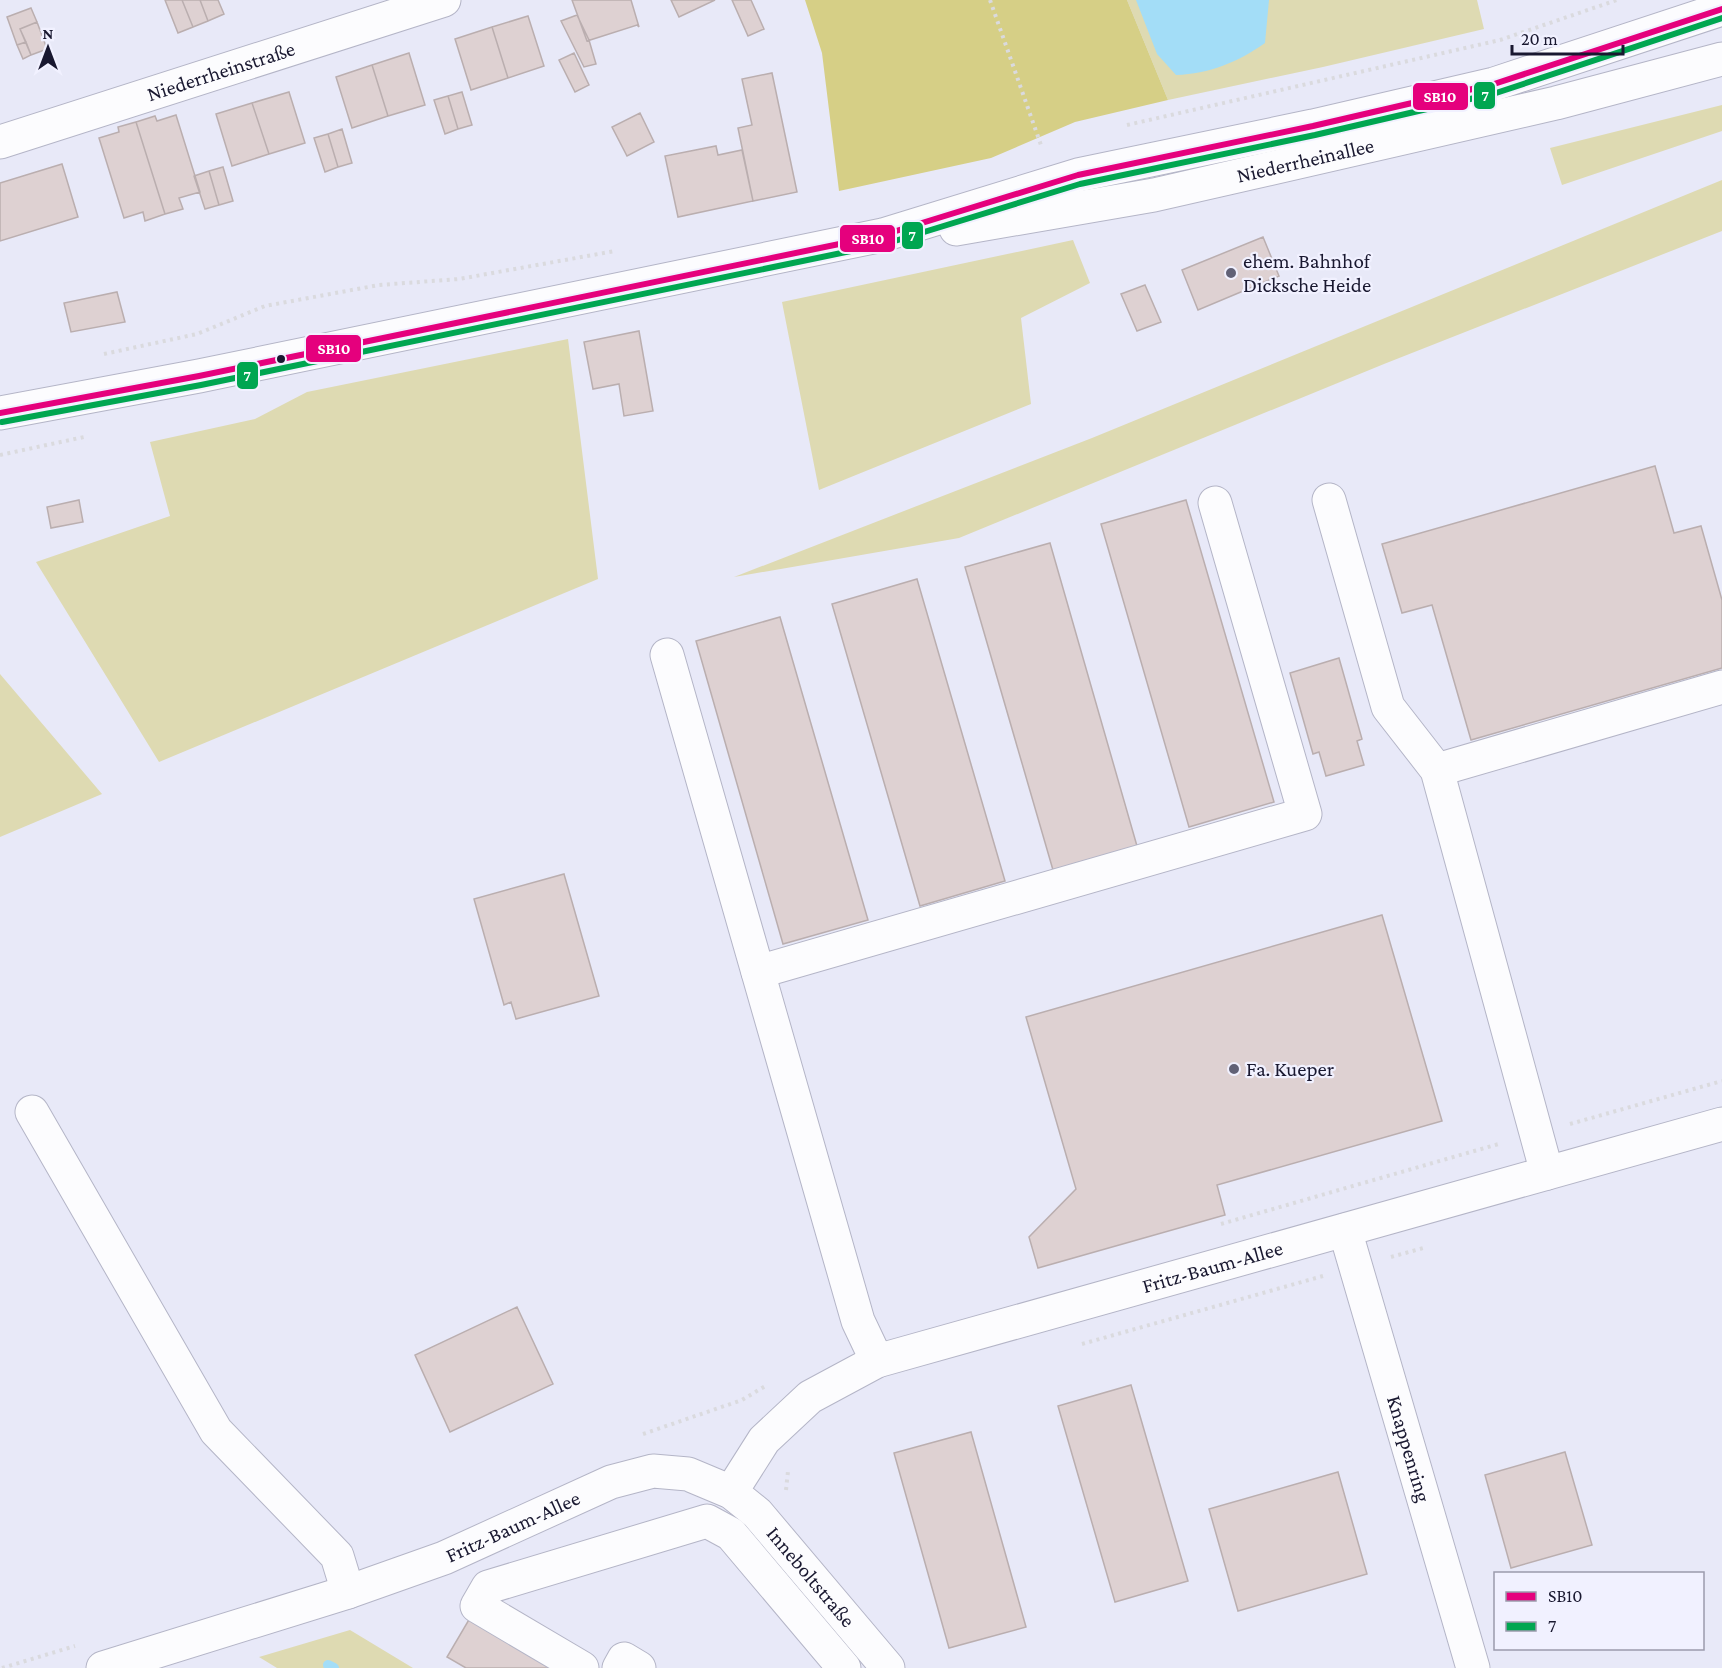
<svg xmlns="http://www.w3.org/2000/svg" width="1722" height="1668" viewBox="0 0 1722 1668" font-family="'Crimson Pro',serif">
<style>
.green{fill:#dedab2}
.forest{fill:#d6cf86}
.water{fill:#a3ddf7}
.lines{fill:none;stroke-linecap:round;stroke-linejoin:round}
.stream{stroke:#a3ddf7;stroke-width:10}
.building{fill:#ded1d2;stroke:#baaeaf;stroke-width:1.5}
.minor-casing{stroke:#b4b5c7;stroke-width:35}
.major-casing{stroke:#b4b5c7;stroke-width:35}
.path{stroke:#dadade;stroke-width:4;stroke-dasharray:3 4.5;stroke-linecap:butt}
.minor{stroke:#fcfcfe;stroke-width:33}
.major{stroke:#fcfcfe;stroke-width:33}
.bus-1-casing{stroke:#f1f1ff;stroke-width:10}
.bus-2-casing{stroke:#f1f1ff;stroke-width:10}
.bus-1{stroke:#e5007d;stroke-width:6}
.bus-2{stroke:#00a651;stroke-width:6}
.poi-dot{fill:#616176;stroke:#f1f1ff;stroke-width:2}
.bus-dot{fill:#191830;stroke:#f1f1ff;stroke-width:2}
.labels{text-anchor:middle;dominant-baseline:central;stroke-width:4.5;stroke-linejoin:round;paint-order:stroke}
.street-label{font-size:21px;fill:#191830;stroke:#f1f1ff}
.poi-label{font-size:21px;fill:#191830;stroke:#f1f1ff;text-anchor:start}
.line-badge{stroke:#f1f1ff;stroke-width:2}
.badge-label{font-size:16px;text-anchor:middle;font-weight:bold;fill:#fff}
</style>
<rect width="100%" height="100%" fill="#e8e9f8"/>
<path class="green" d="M1127,0H1477L1484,29L1323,67L1168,100Z
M1722,105V131L1562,185L1550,148Z
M1722,180V231L1384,364L959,538L734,577L1092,438Z
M1073,240L1090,283L1021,318L1031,404L819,490L782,302Z
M568,339L598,579L159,762L36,562L170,516L150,442L255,419L307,392Z
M0,674L102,794L0,837Z
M350,1630L413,1668H277L259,1657Z"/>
<path class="forest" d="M805,0H1127L1168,100L1075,122L991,158L839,191L822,53Z"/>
<path class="water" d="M1136,0H1269L1265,43C1238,62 1209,74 1176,75L1157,54Z"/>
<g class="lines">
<path class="stream" d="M328,1665L334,1668"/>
</g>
<path class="building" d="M165,0H182L193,27L178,33Z
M182,0H200L208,21L193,27Z
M200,0H218L224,14L208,21Z
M572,0H631L639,27L637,25L587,41Z
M671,0H715L679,17Z
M732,0H751L764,29L748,36Z
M31,8L37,22L20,29L26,42L17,45L7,17Z
M577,15L589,40L596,64L584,67L561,21Z
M528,16L544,66L508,78L492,27Z
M37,22L47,49L31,55L20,29Z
M492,27L508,78L471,90L455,39Z
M26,42L31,55L23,59L17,45Z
M409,53L425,105L388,116L372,65Z
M574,53L589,85L575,92L559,60Z
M372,65L388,116L352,128L336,77Z
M772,73L797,192L753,201L738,128L752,125L742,79Z
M289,92L305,143L269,154L252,103Z
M462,92L472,125L458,129L448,96Z
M448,96L458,129L445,134L434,100Z
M252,103L269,154L232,166L216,114Z
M640,113L654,142L627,156L612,127Z
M176,115L200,192L179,198L183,209L165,214L136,122L155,116L157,121Z
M136,122L165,214L145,221L143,212L124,218L99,138L119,132L118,127Z
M342,129L352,163L338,167L328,134Z
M328,134L338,167L325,172L314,138Z
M716,146L718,155L742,150L753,201L678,217L665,156Z
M62,164L78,217L0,241V183Z
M223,167L233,201L219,205L209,171Z
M209,171L219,205L205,209L194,176Z
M1263,237L1279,276L1198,310L1182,270Z
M1145,285L1161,322L1137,331L1121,294Z
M117,292L125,322L71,332L64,303Z
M639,331L653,411L624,416L619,384L593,389L584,342Z
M1655,466L1674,533L1701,526L1722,600V668L1471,740L1432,605L1402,613L1382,544Z
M79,500L83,522L51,528L47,507Z
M1186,500L1274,802L1189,827L1101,524Z
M1050,543L1137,846L1053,870L965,567Z
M917,579L1005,881L920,906L832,604Z
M780,617L868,920L783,944L696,641Z
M1339,658L1362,739L1357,741L1364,765L1326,776L1319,752L1313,754L1290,673Z
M564,874L599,996L516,1019L511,1002L504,1005L474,899Z
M1382,915L1442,1121L1217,1185L1225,1215L1038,1268L1029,1237L1076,1189L1026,1017Z
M517,1307L553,1384L450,1432L415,1355Z
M1131,1385L1188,1581L1115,1602L1058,1406Z
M971,1432L1026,1627L949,1648L894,1453Z
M1565,1452L1592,1545L1511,1568L1485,1475Z
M1338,1472L1367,1574L1238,1611L1209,1509Z
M477,1606L582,1668H466L447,1657Z"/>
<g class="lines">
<g class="minor-casing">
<g id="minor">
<path id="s1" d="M0,142L444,0"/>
<path d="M1329,500L1388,707L1437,770L1547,1173"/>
<path d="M667,655L858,1321L877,1361"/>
<path d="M1437,770L1722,687"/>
<path d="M758,972L1305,814L1215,503"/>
<path d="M32,1112L216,1431L337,1556L348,1592"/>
<path id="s2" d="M1345,1230L1473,1668"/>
<path id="s3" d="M731,1492L764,1440L810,1397L877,1361L1722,1124"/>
<path id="s4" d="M103,1668L348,1592L444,1558L611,1482L653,1471L688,1474L731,1492L757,1513L888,1668"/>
<path d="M582,1668L477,1606L488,1587L707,1521L731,1534L844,1668"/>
<path d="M619,1668L624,1659L639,1668"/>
</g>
</g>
<g class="major-casing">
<g id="major">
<path id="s5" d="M956,229L1154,195L1556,103L1722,59"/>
<path d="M0,413L199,376L883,235L1078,175L1313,126L1494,84L1722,9"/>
</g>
</g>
<path class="path" d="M990,0L1042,148
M1127,125L1500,40L1617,0
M104,354L197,334L265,306L379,285L459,279L615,251
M0,455L84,437
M1570,1124L1722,1081
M1221,1224L1502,1143
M1391,1257L1427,1247
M1082,1344L1323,1276
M643,1434L742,1400L767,1385
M786,1490L788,1471
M2,1668L75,1646"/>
<use href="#minor" class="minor"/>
<use href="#major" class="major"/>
<g class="bus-1-casing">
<path id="bus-1" d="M0,413L199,376L883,235L1078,175L1313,126L1494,84L1722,9"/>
</g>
<g class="bus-2-casing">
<path id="bus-2" d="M2,422L201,385L885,244L1080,184L1315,135L1496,93L1722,18"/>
</g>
<use href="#bus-1" class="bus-1"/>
<use href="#bus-2" class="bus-2"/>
</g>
<g class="poi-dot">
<circle cx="1231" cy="273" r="6"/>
<circle cx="1234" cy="1069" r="6"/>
</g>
<circle class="bus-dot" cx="281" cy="359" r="5"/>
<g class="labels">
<g class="street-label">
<text stroke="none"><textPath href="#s1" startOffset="232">Niederrheinstraße</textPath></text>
<text stroke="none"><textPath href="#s5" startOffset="356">Niederrheinallee</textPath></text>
<text stroke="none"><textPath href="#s3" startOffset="549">Fritz-Baum-Allee</textPath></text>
<text stroke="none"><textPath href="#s2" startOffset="228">Knappenring</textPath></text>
<text stroke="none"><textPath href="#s4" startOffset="434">Fritz-Baum-Allee</textPath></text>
<text stroke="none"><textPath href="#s4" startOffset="784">Inneboltstraße</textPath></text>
</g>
<g class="poi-label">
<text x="1243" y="261">ehem. Bahnhof<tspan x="1243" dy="24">Dicksche Heide</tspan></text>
<text x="1246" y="1069">Fa. Kueper</text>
</g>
</g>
<g class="line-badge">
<rect x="1473" y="81" width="23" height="29" rx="6" fill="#00a651"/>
<rect x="1412" y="82" width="57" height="29" rx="6" fill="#e5007d"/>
<rect x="901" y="221" width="23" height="29" rx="6" fill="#00a651"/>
<rect x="839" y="224" width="57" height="29" rx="6" fill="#e5007d"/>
<rect x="305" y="334" width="57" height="29" rx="6" fill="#e5007d"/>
<rect x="236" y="361" width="23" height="29" rx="6" fill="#00a651"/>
</g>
<g class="badge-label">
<text x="1485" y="101">7</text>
<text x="1440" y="102">SB10</text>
<text x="912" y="241">7</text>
<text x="868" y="244">SB10</text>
<text x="334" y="354">SB10</text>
<text x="247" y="381">7</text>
</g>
<rect x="1494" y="1572" width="210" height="78" fill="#f1f1ff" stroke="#9b9aac" stroke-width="1.5"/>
<rect x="1506" y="1592" width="30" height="9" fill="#e5007d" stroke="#9b9aac" stroke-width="1.5"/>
<text x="1548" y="1602" font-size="18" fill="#191830">SB10</text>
<rect x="1506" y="1622" width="30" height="9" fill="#00a651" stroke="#9b9aac" stroke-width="1.5"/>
<text x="1548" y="1632" font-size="18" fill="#191830">7</text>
<g transform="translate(48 48)" stroke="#f1f1ff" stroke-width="4.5" paint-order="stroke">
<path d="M0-4.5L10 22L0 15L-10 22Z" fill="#191830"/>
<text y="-9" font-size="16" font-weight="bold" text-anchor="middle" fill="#191830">N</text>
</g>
<path d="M1512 45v9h111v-9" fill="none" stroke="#191830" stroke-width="3"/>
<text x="1521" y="45" font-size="18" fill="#191830" stroke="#f1f1ff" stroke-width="4.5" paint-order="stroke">20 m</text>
</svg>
